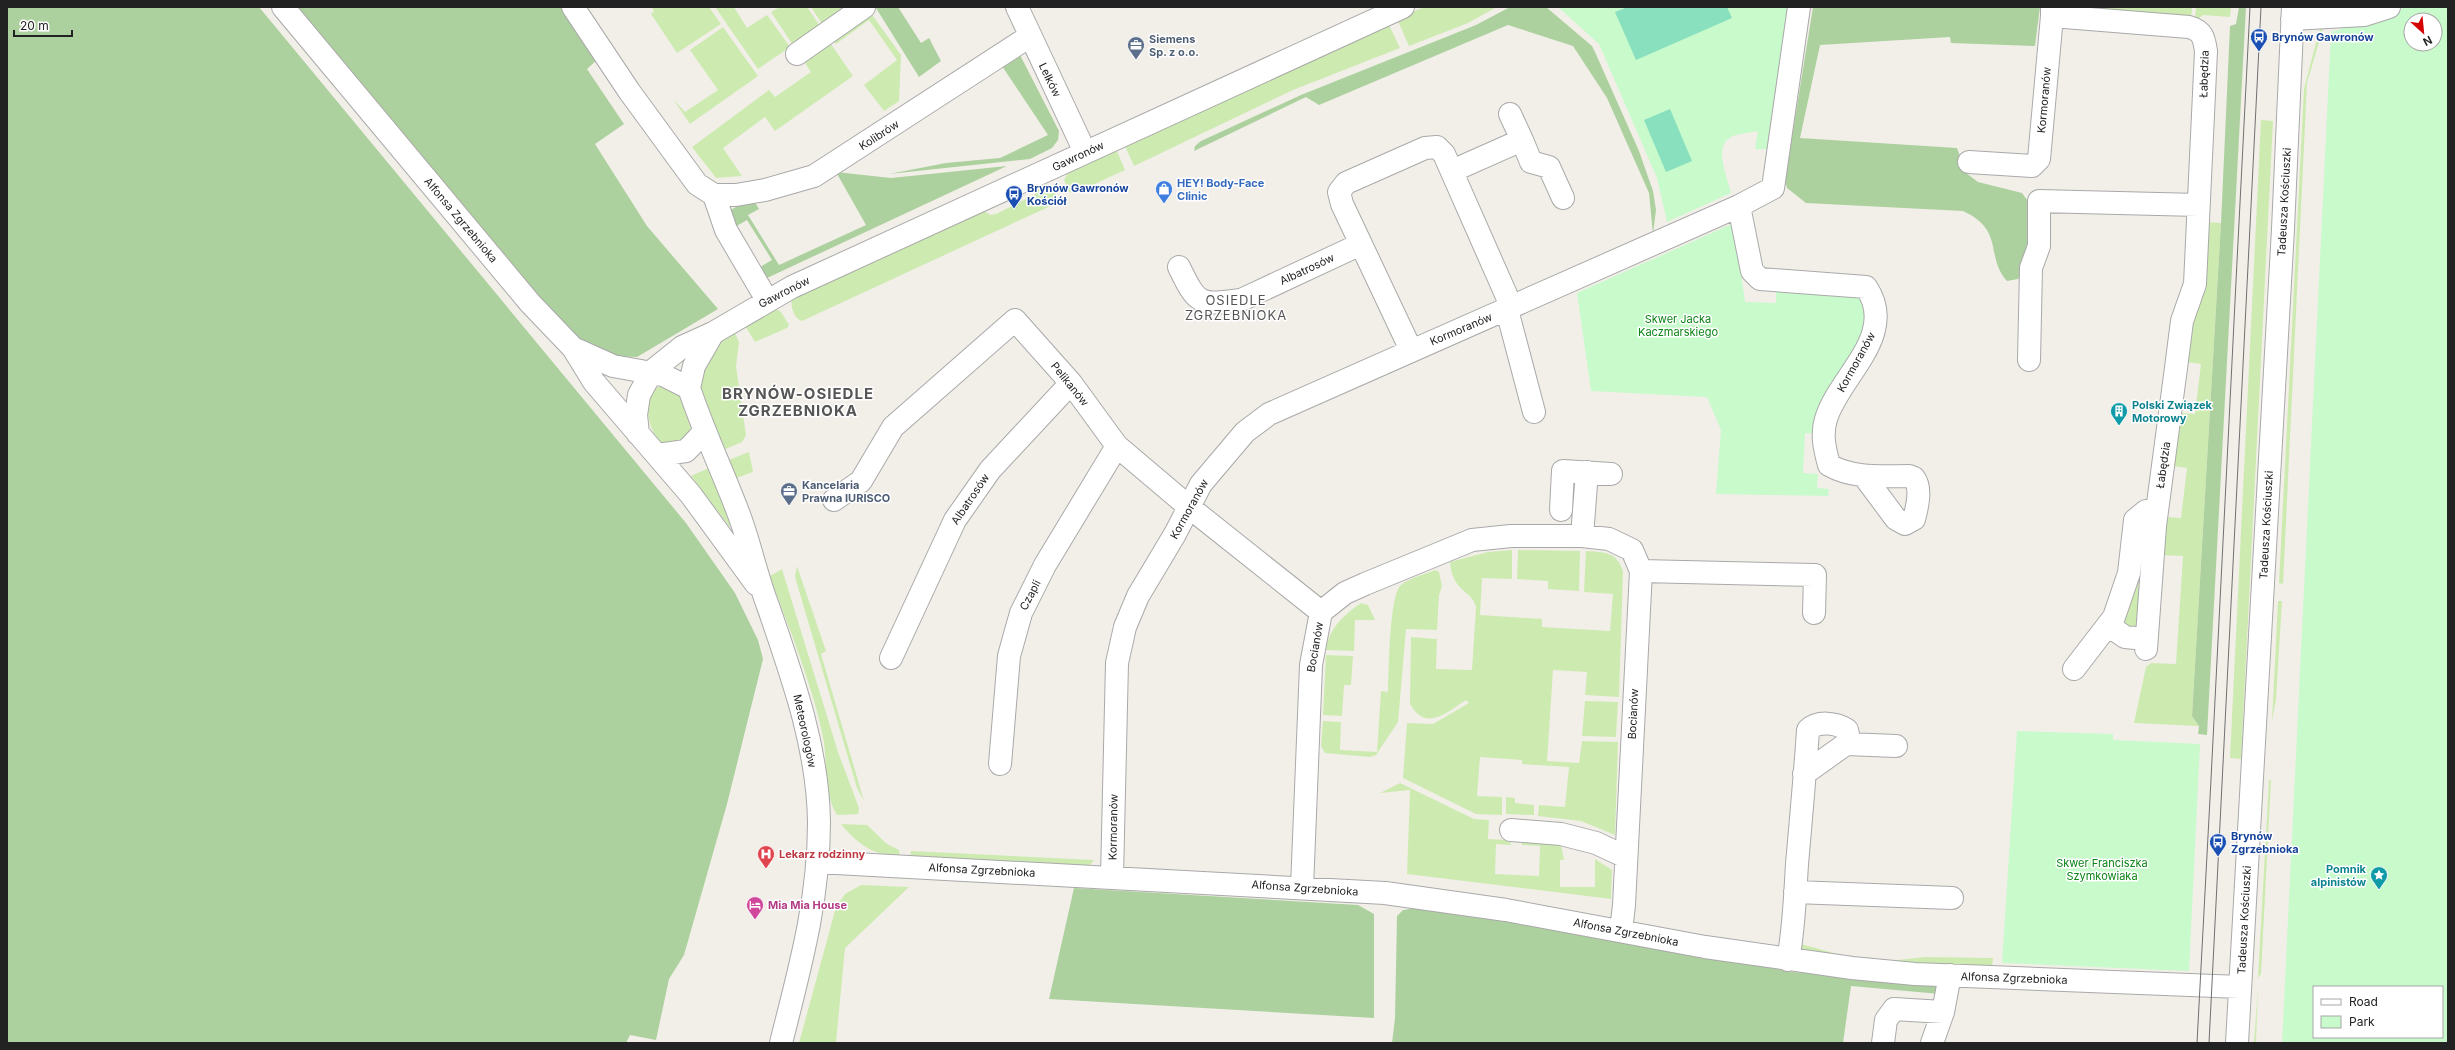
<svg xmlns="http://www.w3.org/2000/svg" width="2455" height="1050" viewBox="0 0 2455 1050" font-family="Inter,sans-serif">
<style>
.grass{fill:#cdebb0}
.forest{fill:#add19e}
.park{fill:#c8facc;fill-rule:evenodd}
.pitch{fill:#88e0be}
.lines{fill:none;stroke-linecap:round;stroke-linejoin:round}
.minor-casing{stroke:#a9a9a9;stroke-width:24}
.minor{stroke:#fff;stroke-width:22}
.tram{stroke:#707070;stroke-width:1}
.labels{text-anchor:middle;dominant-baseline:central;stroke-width:3;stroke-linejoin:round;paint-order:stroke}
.transit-label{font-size:11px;font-weight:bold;fill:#164399;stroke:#fff;text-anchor:start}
.service-label{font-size:11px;font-weight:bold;fill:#4e5e75;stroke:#fff;text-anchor:start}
.street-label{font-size:11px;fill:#222;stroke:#fff}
.shop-label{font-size:11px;font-weight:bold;fill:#366cbe;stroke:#fff;text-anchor:start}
.park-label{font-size:11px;fill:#0c8416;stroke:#fff}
.culture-label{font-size:11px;font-weight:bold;fill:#0d838f;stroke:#fff;text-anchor:start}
.health-label{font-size:11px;font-weight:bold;fill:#be3a42;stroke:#fff;text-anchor:start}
.hotel-label{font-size:11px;font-weight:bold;fill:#b23c85;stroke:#fff;text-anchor:start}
.quarter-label{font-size:13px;letter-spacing:1px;fill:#555;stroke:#fff}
.district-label{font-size:15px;font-weight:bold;letter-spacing:1px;fill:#555;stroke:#fff}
</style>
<rect width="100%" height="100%" fill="#f2efe9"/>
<path class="grass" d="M651,7H709L721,24L677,53L651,14L654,11Z
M715,7H734L747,28L767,15L790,47L758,69Z
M780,7H807L820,26L793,45L771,12Z
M811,7H846L822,24Z
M1424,7H1497L1468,23L1409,46L1397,19Z
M2097,7H2192L2191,21L2100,12Z
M2196,7H2231L2230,17L2203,15L2195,21Z
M870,12L901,55L899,101L884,111L864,85L897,60L869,20L836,44L832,40Z
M1388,23L1400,48L1293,90L1134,166L1124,144Z
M2324,25L2307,83L2283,584L2279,583L2304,89L2319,31Z
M723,27L758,76L690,124L673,99L685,112L718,90L690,50Z
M826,37L853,76L775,131L765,117L723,148L742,176L716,178L692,147L769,90L775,97L811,72L800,55Z
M2261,120L2273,121L2241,759L2230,758Z
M1116,149L1125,170L1075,193L1069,192L1064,180L1069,171Z
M1046,184L1050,185L1059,202L802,321C794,319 790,306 792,299L983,211L991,215L996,214L1034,195L1038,187Z
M2207,222L2221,223L2192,716L2199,726L2134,723L2146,667L2151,663L2176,664L2183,556L2158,555L2167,517L2181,518L2187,468L2173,466L2180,413L2195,414L2201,364L2186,362Z
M774,308L781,312L789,325L787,328L755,342L744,324Z
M734,331L739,342L736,366L746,435L742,442L721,451L699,392L701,373L718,342Z
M661,385L681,396L691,429L687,441L662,444C647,429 640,397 661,385Z
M749,452L753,472L731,480L724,462Z
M711,467L732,525L729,526L691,476Z
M2145,523L2137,628L2134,630L2122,624Z
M1512,550V579L1482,578L1480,615L1542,619V627L1610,631L1613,594L1584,592L1586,551C1604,552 1618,552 1623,572L1619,697L1585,695L1587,672L1553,670L1547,761L1579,763L1582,741L1618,742L1615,835L1581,821L1538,816L1539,805L1565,807L1569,767L1522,764V760L1480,757L1477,796L1502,797V815L1476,814L1403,778L1407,723L1433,724L1469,703L1466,700C1446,713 1426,732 1410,704L1411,637L1437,639L1436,669L1472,670L1476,607C1472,590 1452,592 1450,562L1488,552Z
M1518,550L1580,551L1579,591L1548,589V581L1517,579Z
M797,566L826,651L821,654L864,801L857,788L795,577Z
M782,569L838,752L859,808L858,814L837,815C823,793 828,762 823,737C816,702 804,669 792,635C784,616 779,597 769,578L770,576Z
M1435,570L1439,572L1442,586L1439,595L1437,630L1406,629L1398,722L1376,755L1370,757L1325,753L1321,746L1323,721L1341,722L1340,750L1377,752L1381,691L1388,692C1389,674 1389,594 1401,585C1409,578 1424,575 1435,570Z
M2278,601H2282L2276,699L2272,722Z
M1361,603L1368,605L1375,620H1355L1354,651L1326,650C1329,628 1344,615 1361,603Z
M1326,655L1353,656L1351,685H1344L1342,716L1323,715Z
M1585,701L1618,702L1616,737L1582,736Z
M2269,780H2271L2261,974L2258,978Z
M1400,783L1474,819L1489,820L1488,839L1507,840L1512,845L1496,844L1495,874L1539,876L1540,846L1522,845V836L1561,845L1564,860H1560V887H1595V859L1612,870L1611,899L1407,874L1410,790L1380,793Z
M1506,797L1515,798V803L1534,805V815L1506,814Z
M841,824L867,825L887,844L899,850L900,857C873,855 857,844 841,824Z
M911,851L1094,860L1089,866L910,857Z
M861,885L909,887L845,948L836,1043H799L836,907L845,894Z
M1801,944L1859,960L1803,951Z
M1925,957L1993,958L1992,967L1880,962Z
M2258,987L2256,1043H2254Z"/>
<path class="forest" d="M7,7H259L686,523L735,593L758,640L763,659L727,804L684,955L669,979L656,1040L630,1035L626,1043H7Z
M292,7H562L599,58L587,69L624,124L595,144L647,226L718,309L637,357L613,356L578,342Z
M898,7L921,43L929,38L941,61L919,77L876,8Z
M1510,7H1546L1592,46L1595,52L1639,151L1653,191L1656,210L1653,234L1649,193L1607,98L1573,46L1508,25L1319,105L1306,97L1194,151L1195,146L1201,141L1301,95L1476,25Z
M1813,7H2040L2035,46L1951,43L1950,37L1820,45L1800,138L1957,148L1966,173L1978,182L2022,193L2030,204L2031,245L2023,274L2018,279L2007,281C1985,257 2005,230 1963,211L1806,203L1787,188L1785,181Z
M2239,7H2246L2207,735L2198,734L2199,726L2192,716L2221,223L2230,26L2236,24Z
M1019,53L1059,131L1058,140L1052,148L1030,159L889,174L946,163L1000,158L1048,135L1000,63Z
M1007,166L767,278L760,267L772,260L747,220L735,227L727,212L752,198L759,209L748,215L779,265L866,225L836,172L891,178Z
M1074,888L1358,905L1374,914V1018L1049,999Z
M1415,908L1568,930L1793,972L1941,984L1940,994L1851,986L1843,1043H1392L1395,1018L1397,916L1403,910Z"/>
<path class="park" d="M1558,7H1790L1771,145L1766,149H1755L1758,131C1750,133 1741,133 1733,136C1712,145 1727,176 1731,193L1667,222L1657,178L1599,44Z
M2406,7H2448V1043H2282L2331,32L2384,16ZM2411,20H2435V44H2411ZM2314,987H2442V1037H2314Z
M1734,223L1745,302L1776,303V291L1860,295L1871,317L1819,434L1805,433L1803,473L1818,474L1817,488L1829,489L1828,496L1716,494L1721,430L1707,397L1591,391L1577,293Z
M2017,731L2113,734V740L2200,744L2189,971L2002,963Z"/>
<path class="pitch" d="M1628,7H1727L1732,18L1636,60L1615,12Z
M1670,109L1692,161L1666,172L1644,120Z"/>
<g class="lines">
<g class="minor-casing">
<path id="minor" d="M283,7L530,303L573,348L594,382L691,495L756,584
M573,7L629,91L697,184L714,195L726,230L767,300
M1017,7L1085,152
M2052,7V16L2189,27C2203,31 2204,38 2206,51L2195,284L2182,321L2176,368L2155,526L2146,649
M2292,19L2364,15L2389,7
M797,54L864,7
M1510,114L1522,140
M1969,162L2032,166L2039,159L2052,16
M1452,171L1522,140L1531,162L1549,167L1563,198
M714,195H736L765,190L814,176L1030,36
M1739,206L1752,271L1760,279L1866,287C1899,335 1839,376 1826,419C1821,435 1825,450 1829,465C1854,479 1881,476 1909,476L1914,478C1922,488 1917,508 1914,519L1905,524L1896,519L1864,476
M1179,267C1197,304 1199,306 1241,300L1361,244
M1507,310L1534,412
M573,348L613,366L663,375L689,388C703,430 722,470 738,512C750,543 756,575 768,606C792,676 818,747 819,822C819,901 800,967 781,1043
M1411,350L1342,204L1339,192L1346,183L1425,148L1437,147L1444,154L1512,308
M2029,360L2031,268L2039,246V201L2198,205
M689,388L694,366L713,333
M638,434L636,415L639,395L652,371L682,347L713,333L792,287L1403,7
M657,455L686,451L705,431
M834,500L861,481L893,427L1015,320L1071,383L1117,446L1189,507L1321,612
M1561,510L1563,471L1611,474
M1582,536L1587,472
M1641,571L1815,575L1814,613
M2108,625L2125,637L2146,639
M891,658L955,520L990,470L1071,383
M2074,669L2114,617L2129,573L2135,520L2146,511H2157
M1846,744L1896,746
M1000,764L1009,656L1021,613L1045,565L1117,446
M1511,830L1561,834L1596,843L1626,857
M818,862L1385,893L1506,910L1705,947L1852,968L1915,974L2240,987
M1112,877L1117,663L1125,627L1138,596L1175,534L1201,484L1245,432L1269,414L1739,206L1773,188L1799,7
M1302,888L1311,665L1321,612L1345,593L1365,584L1472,540L1511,536H1582L1609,539L1632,550L1641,571L1624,905L1621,931
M1795,892L1952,898
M1788,960C1794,929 1795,896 1797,864C1801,819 1805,775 1808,730C1817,721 1836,722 1847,730L1849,739L1846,744L1804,774
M1883,1043L1886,1020L1894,1009L1943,1012
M1932,1043L1943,1012L1950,975
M2237,1043L2283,229L2293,7"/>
</g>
<use href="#minor" class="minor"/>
<path class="tram" d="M2197,1043C2216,698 2232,352 2250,7
M2209,1043L2261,7"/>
</g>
<defs>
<g id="bus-pin" transform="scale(0.9)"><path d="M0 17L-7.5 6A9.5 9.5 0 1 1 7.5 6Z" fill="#1a4fb4" stroke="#fff"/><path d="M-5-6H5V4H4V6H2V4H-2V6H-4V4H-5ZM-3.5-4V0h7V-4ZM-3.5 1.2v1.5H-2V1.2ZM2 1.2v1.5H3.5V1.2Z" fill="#fff"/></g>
<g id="office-pin" transform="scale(0.9)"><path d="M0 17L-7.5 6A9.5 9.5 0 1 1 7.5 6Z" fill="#5c6f8a" stroke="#fff"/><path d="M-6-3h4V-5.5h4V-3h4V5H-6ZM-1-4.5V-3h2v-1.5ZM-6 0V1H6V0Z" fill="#fff"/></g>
<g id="shop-pin" transform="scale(0.9)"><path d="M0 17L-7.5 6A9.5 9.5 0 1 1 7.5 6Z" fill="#3f7fe0" stroke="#fff"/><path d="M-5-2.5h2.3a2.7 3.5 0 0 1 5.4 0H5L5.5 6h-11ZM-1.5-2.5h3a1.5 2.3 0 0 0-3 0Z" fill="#fff"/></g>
<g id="building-pin" transform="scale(0.9)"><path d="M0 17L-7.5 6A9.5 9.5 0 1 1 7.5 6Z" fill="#0f9aa8" stroke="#fff"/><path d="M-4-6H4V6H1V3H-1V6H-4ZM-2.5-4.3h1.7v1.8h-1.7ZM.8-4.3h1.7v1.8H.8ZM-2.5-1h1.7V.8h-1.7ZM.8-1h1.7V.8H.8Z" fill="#fff"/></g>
<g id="hospital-pin" transform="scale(0.9)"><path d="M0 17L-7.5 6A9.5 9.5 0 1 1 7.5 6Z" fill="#e0444e" stroke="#fff"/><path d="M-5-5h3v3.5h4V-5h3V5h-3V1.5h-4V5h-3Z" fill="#fff"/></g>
<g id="sight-pin" transform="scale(0.9)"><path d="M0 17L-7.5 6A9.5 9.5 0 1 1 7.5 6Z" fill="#0f9aa8" stroke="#fff"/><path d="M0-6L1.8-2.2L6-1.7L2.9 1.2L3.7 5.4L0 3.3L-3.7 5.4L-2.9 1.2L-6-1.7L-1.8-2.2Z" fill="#fff"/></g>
<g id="hotel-pin" transform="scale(0.9)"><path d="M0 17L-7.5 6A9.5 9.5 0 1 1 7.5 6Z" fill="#d1479c" stroke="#fff"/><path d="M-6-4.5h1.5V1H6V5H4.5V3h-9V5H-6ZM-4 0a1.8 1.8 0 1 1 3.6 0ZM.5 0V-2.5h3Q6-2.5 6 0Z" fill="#fff"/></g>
</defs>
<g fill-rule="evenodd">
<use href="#bus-pin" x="2259" y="37"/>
<use href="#office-pin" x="1136" y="45"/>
<use href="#shop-pin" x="1164" y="189"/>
<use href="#bus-pin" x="1014" y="194"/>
<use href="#building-pin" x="2119" y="411"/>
<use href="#office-pin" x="789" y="491"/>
<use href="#bus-pin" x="2218" y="842"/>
<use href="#hospital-pin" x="766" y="854"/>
<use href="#sight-pin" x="2379" y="875"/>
<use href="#hotel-pin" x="755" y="905"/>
</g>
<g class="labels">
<g class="transit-label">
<text x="2272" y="37">Brynów Gawronów</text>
<text x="1027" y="188">Brynów Gawronów<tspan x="1027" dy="13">Kościół</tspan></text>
<text x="2231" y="836">Brynów<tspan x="2231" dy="13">Zgrzebnioka</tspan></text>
</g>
<g class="service-label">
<text x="1149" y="39">Siemens<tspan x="1149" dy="13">Sp. z o.o.</tspan></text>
<text x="802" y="485">Kancelaria<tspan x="802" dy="13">Prawna IURISCO</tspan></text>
</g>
<g class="street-label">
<text transform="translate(2204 74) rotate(-88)">Łabędzia</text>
<text transform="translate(1050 80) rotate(64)">Lelków</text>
<text transform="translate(2044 100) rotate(-85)">Kormoranów</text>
<text transform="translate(879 135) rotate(-33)">Kolibrów</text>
<text transform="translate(1078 156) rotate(-25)">Gawronów</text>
<text transform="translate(2284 202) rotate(-87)">Tadeusza Kościuszki</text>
<text transform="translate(461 220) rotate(50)">Alfonsa Zgrzebnioka</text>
<text transform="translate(1307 269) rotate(-25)">Albatrosów</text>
<text transform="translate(784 292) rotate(-27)">Gawronów</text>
<text transform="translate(1461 329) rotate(-23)">Kormoranów</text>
<text transform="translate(1856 362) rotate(-61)">Kormoranów</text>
<text transform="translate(1070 384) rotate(51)">Pelikanów</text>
<text transform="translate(2163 465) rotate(-82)">Łabędzia</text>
<text transform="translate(970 499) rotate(-56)">Albatrosów</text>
<text transform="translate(1189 509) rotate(-61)">Kormoranów</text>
<text transform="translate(2266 525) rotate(-87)">Tadeusza Kościuszki</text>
<text transform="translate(1030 595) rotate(-63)">Czapli</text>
<text transform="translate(1315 647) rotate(-80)">Bocianów</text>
<text transform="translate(1633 714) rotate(-87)">Bocianów</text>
<text transform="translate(805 731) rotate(78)">Meteorologów</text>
<text transform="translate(1113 827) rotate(-89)">Kormoranów</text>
<text transform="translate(982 870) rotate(3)">Alfonsa Zgrzebnioka</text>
<text transform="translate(1305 888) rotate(4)">Alfonsa Zgrzebnioka</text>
<text transform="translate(2244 920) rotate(-87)">Tadeusza Kościuszki</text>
<text transform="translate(1626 932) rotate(11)">Alfonsa Zgrzebnioka</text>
<text transform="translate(2014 978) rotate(2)">Alfonsa Zgrzebnioka</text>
</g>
<g class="shop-label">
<text x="1177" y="183">HEY! Body-Face<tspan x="1177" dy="13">Clinic</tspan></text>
</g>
<g class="park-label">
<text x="1678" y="319">Skwer Jacka<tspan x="1678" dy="13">Kaczmarskiego</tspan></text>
<text x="2102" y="863">Skwer Franciszka<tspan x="2102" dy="13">Szymkowiaka</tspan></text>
</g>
<g class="culture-label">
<text x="2132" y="405">Polski Związek<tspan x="2132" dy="13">Motorowy</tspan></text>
<text x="2366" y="869" text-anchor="end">Pomnik<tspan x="2366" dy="13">alpinistów</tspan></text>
</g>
<g class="health-label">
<text x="779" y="854">Lekarz rodzinny</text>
</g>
<g class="hotel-label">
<text x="768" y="905">Mia Mia House</text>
</g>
<g class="quarter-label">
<text x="1236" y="300">OSIEDLE<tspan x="1236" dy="15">ZGRZEBNIOKA</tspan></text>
</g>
<g class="district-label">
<text x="798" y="393">BRYNÓW-OSIEDLE<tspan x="798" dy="17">ZGRZEBNIOKA</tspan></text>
</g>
</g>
<rect width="2455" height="1050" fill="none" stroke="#222222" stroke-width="16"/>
<rect x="2313" y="986" width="130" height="52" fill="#ffffff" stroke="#a7a7a7"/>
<rect x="2321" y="999" width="20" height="6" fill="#ffffff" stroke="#a7a7a7"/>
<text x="2349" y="1006" font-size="12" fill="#222222">Road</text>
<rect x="2321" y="1016" width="20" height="12" fill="#c8facc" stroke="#a7a7a7"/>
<text x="2349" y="1026" font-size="12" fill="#222222">Park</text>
<g transform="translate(2423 32) rotate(153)"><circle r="19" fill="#ffffff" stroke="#a7a7a7"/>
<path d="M0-3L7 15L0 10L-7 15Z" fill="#d40000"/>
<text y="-6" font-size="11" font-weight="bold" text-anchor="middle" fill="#222222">N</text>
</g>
<path d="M14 30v6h58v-6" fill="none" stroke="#222222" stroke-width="2"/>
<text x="20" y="30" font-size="12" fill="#222222" stroke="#ffffff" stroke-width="3" paint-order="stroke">20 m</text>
</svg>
